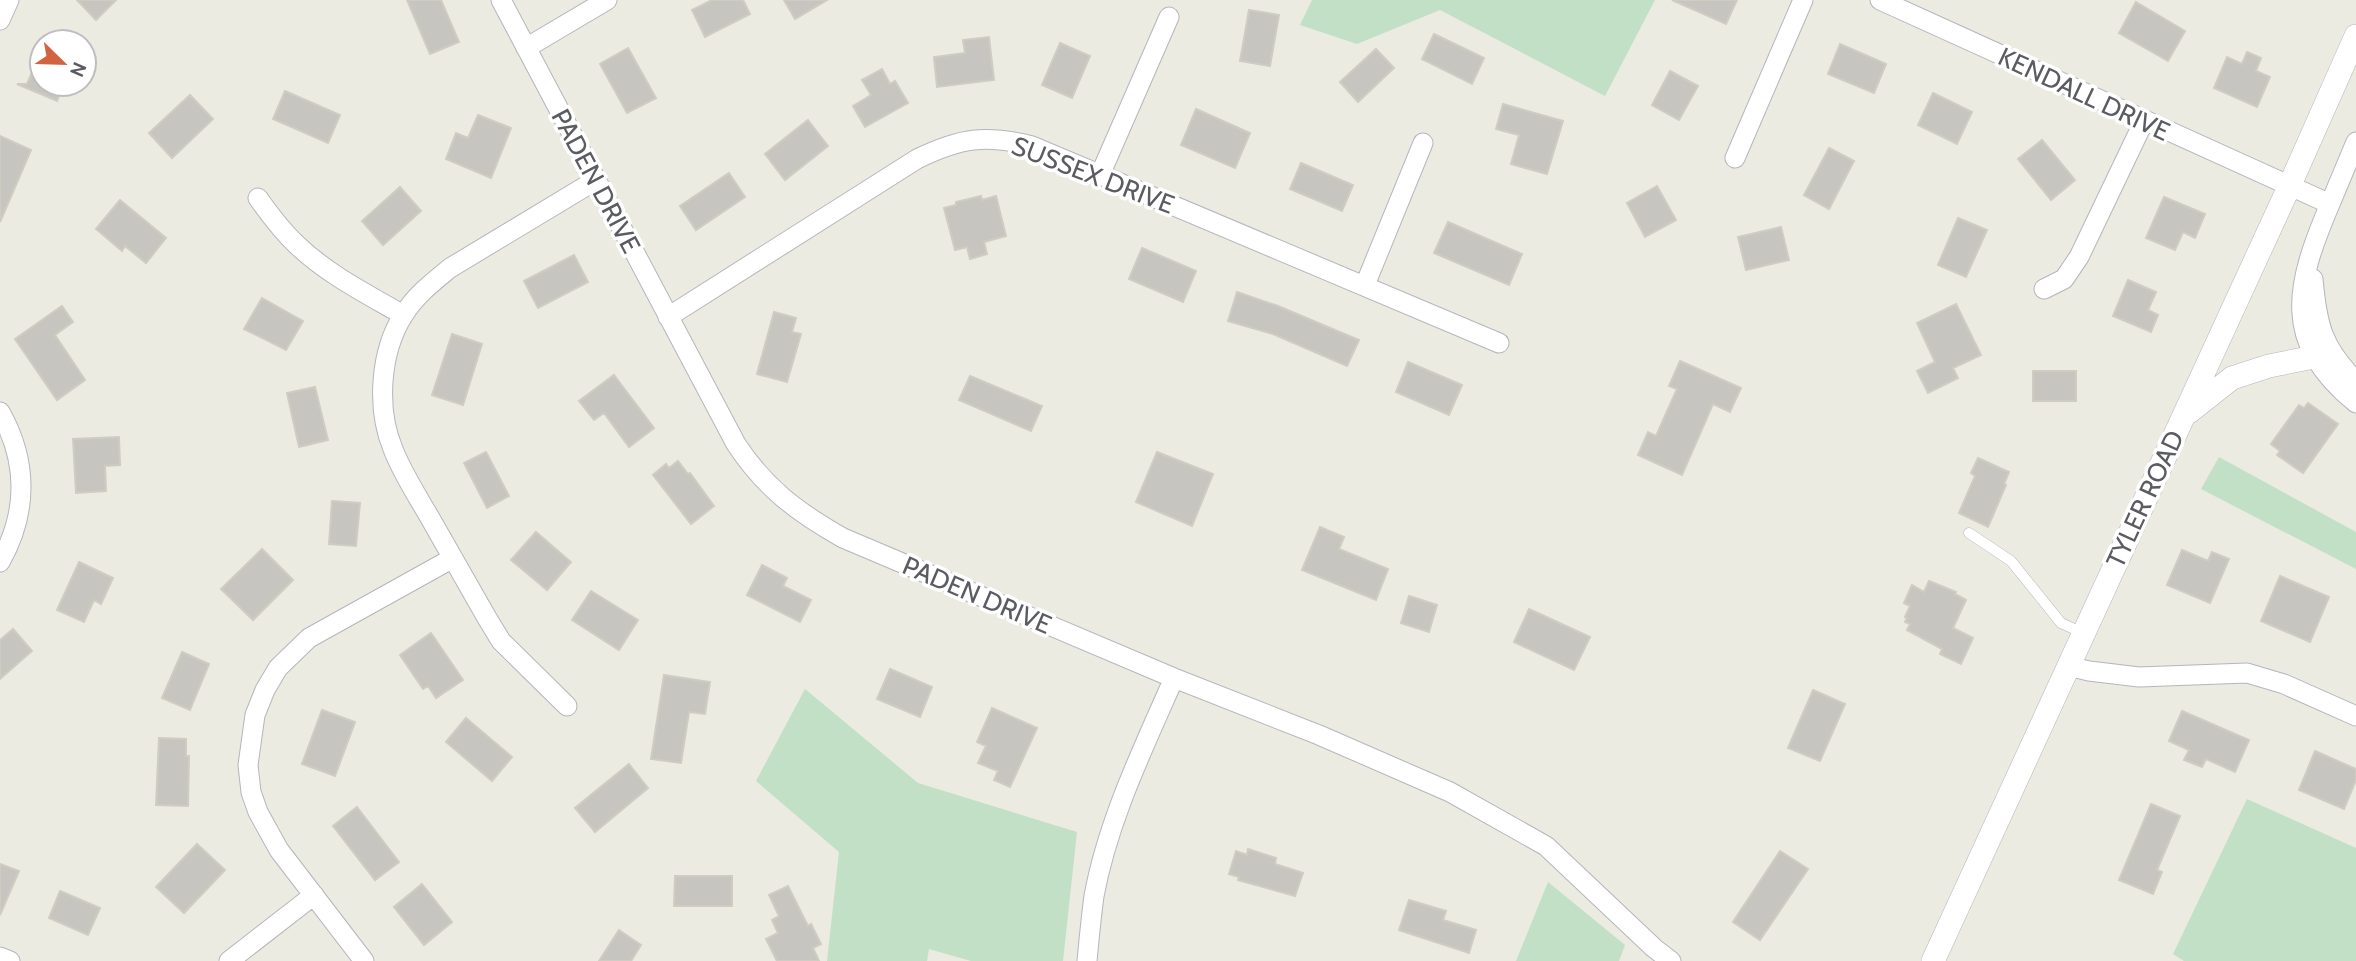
<svg xmlns="http://www.w3.org/2000/svg" width="2356" height="961" viewBox="0 0 2356 961" font-family="Cabin,sans-serif">
<style>
.green{fill:#c2e0c6}
.building{fill:#c7c5bf;stroke:#cfcdc1;stroke-width:2}
.lines{fill:none;stroke-linecap:round;stroke-linejoin:round}
.service-casing{stroke:#b5b6bb;stroke-width:11}
.minor-casing{stroke:#b5b6bb;stroke-width:21}
.tertiary-casing{stroke:#b5b6bb;stroke-width:24}
.service{stroke:#fff;stroke-width:10}
.minor{stroke:#fff;stroke-width:19}
.tertiary{stroke:#fff;stroke-width:23}
.labels{text-anchor:middle;dominant-baseline:central;stroke-width:7;stroke-linejoin:round;paint-order:stroke}
.street-label{font-size:26px;fill:#5b5c61;stroke:#fff}
</style>
<rect width="100%" height="100%" fill="#ebebe2"/>
<path class="green" d="M1312,0H1655L1605,96L1440,10L1357,44L1300,25Z
M2219,457L2356,532V569L2201,489Z
M805,689L918,783L1077,832L1063,961H971L929,949L927,961H827L839,852L756,781Z
M2247,799L2356,848V961H2184L2173,954Z
M1548,882L1625,945L1619,961H1516Z"/>
<path class="building" d="M77,0H116L96,20Z
M407,0H441L459,42L430,54Z
M712,0H743L750,14L705,37L692,10Z
M784,0H827L795,19Z
M1672,0H1737L1726,24Z
M2136,2L2185,31L2168,61L2119,33Z
M1249,10L1279,15L1270,66L1240,61Z
M1434,34L1484,58L1472,84L1422,59Z
M989,37L994,80L937,87L934,57L965,53L963,40Z
M1060,43L1090,56L1072,98L1042,85Z
M1840,44L1886,64L1874,93L1828,74Z
M628,48L656,98L627,113L600,64Z
M42,49V84H64L57,101L17,84H27Z
M1376,49L1394,68L1358,102L1340,82Z
M2247,52L2261,58L2256,71L2270,77L2257,107L2214,88L2227,57L2242,64Z
M882,69L890,84L895,81L908,103L865,127L853,106L871,95L862,80Z
M1670,71L1698,86L1679,120L1652,105Z
M285,91L340,115L328,143L273,119Z
M1933,93L1972,112L1957,144L1918,125Z
M190,95L213,119L172,158L149,133Z
M1503,104L1563,121L1547,174L1511,164L1519,135L1496,129Z
M1196,109L1250,133L1235,168L1181,145Z
M478,115L511,128L491,178L446,159L456,133L468,138Z
M808,120L828,146L785,180L765,154Z
M0,136L31,150L0,222Z
M2042,140L2075,180L2051,200L2018,159Z
M1829,148L1854,161L1829,209L1804,195Z
M1301,163L1353,185L1342,211L1290,189Z
M729,173L745,197L696,230L680,206Z
M1657,186L1676,220L1645,237L1627,203Z
M400,187L421,211L383,245L362,221Z
M981,196L982,200L996,196L1006,236L984,242L987,254L970,259L967,247L955,250L944,208L956,205V202Z
M2164,197L2205,214L2195,238L2183,232L2175,250L2146,238Z
M120,200L166,238L146,263L125,246L122,251L96,229Z
M1958,218L1987,230L1966,277L1938,265Z
M1448,222L1522,254L1509,285L1434,253Z
M1781,227L1789,260L1746,270L1738,237Z
M1142,248L1196,271L1183,302L1129,279Z
M574,255L588,282L538,308L524,281Z
M2128,280L2156,292L2148,310L2158,315L2151,332L2113,316Z
M1237,292L1278,306L1359,340L1347,366L1273,334L1228,321Z
M262,298L303,321L286,350L244,329Z
M1956,304L1981,355L1953,368L1958,378L1928,393L1917,371L1935,362L1917,323Z
M62,306L73,322L55,335L85,380L57,400L15,339Z
M774,312L796,318L792,332L801,334L787,382L757,374Z
M452,334L482,344L463,405L432,395Z
M1680,361L1741,388L1730,412L1713,404L1682,475L1638,455L1648,432L1656,436L1677,389L1669,386Z
M1408,362L1462,385L1449,415L1396,392Z
M2033,371H2076V401H2033Z
M614,375L654,428L629,447L604,413L594,420L579,401Z
M970,376L1042,406L1031,431L959,400Z
M315,387L328,440L299,447L287,393Z
M2308,403L2338,424L2303,473L2277,455L2280,451L2271,444L2299,405L2304,408Z
M119,437L120,465L105,466L106,491L76,493L73,439Z
M486,452L509,496L487,508L464,463Z
M1157,452L1213,474L1192,526L1136,502Z
M1978,458L2009,472L2004,484L2006,485L1988,527L1959,513L1975,476L1971,473Z
M678,461L688,474L690,473L714,506L691,524L653,475L666,464L669,468Z
M332,501L360,503L356,546L329,544Z
M1320,527L1344,537L1339,549L1388,569L1376,600L1302,570Z
M536,532L571,562L547,590L511,560Z
M262,549L293,580L253,620L221,589Z
M2182,550L2208,561L2212,552L2229,559L2210,603L2167,585Z
M79,562L113,578L101,604L94,600L84,622L57,610Z
M762,565L787,578L783,586L811,600L800,622L747,595Z
M2280,576L2329,597L2310,642L2261,621Z
M1929,581L1956,592L1955,594L1966,600L1953,628L1973,638L1961,664L1940,654L1942,649L1907,630L1910,624L1905,622L1907,618L1905,617L1910,606L1904,603L1912,585L1924,592Z
M591,591L638,620L619,650L572,620Z
M1409,596L1437,605L1429,632L1401,623Z
M1529,609L1590,637L1574,670L1514,642Z
M13,629L32,651L0,679V640Z
M431,633L463,680L436,698L428,686L423,689L400,655Z
M182,652L209,664L190,710L162,698Z
M890,669L932,687L920,717L877,699Z
M664,675L710,682L705,714L689,712L681,763L651,759Z
M1813,690L1845,704L1820,761L1788,748Z
M992,708L1037,728L1010,787L994,780L998,771L978,763L986,746L977,742Z
M322,710L355,722L335,776L302,764Z
M2182,711L2249,740L2235,772L2206,759L2202,767L2184,760L2189,750L2169,741Z
M466,718L512,757L492,781L446,742Z
M159,738L186,739V756H189L188,806L156,805Z
M2315,751L2356,769V780L2344,809L2299,790Z
M629,764L648,788L595,832L575,808Z
M2151,804L2180,816L2157,870L2162,872L2153,894L2119,880Z
M357,807L399,862L375,880L333,826Z
M197,844L225,870L184,913L156,887Z
M1248,849L1276,858L1275,864L1303,873L1295,896L1238,880L1239,877L1229,874L1236,851L1247,855Z
M1780,851L1808,869L1760,940L1733,922Z
M0,864L19,871L0,915Z
M675,876H732V906H674Z
M422,884L452,922L424,945L394,907Z
M788,886L808,926L811,924L821,944L813,948L819,961H777L766,939L778,933L772,920L779,916L769,895Z
M60,891L100,908L88,935L49,918Z
M1409,900L1446,911L1443,920L1476,930L1469,953L1399,930Z
M619,930L641,945L631,961H599Z"/>
<g class="lines">
<g class="service-casing">
<path id="service" d="M1969,533L2011,561L2061,623L2083,633"/>
</g>
<g class="minor-casing">
<path id="minor" d="M501,0L736,444C765,488 797,512 843,538L1174,678L1319,735L1450,792L1546,846L1654,948L1671,961
M1880,0L2330,204L2356,142
M0,20L9,0
M526,48L607,0
M1735,158L1803,0
M1100,175L1169,17
M258,198C270,215 282,231 297,245C327,274 367,294 403,315
M2330,204C2296,284 2280,341 2356,403
M2313,279C2317,324 2322,348 2356,381
M1365,285L1423,143
M2044,289L2064,279L2079,257L2144,121
M668,317L917,159C960,138 986,134 1032,146L1499,343
M0,412C28,461 28,513 0,562
M2068,666L2089,671L2139,677L2247,673L2284,684L2356,716
M567,706L501,641L487,618C469,587 452,556 434,525C420,500 403,475 393,449C376,408 380,351 404,314C416,295 433,282 450,268L596,180
M0,957L10,961
M229,961L314,895
M364,961L279,850L258,812L251,792L248,765L255,715L265,690L278,668L309,638L453,558
M1087,961C1089,940 1091,918 1094,896C1108,820 1143,749 1174,678"/>
</g>
<g class="tertiary-casing">
<path id="tertiary" d="M2189,412L2232,378L2269,366L2314,357
M1933,961L2289,187L2356,36"/>
</g>
<use href="#service" class="service"/>
<use href="#minor" class="minor"/>
<use href="#tertiary" class="tertiary"/>
</g>
<g class="labels">
<g class="street-label">
<text transform="translate(2084 94) rotate(25)">KENDALL DRIVE</text>
<text transform="translate(1093 175) rotate(21)">SUSSEX DRIVE</text>
<text transform="translate(596 181) rotate(62)">PADEN DRIVE</text>
<text transform="translate(2145 499) rotate(-65)">TYLER ROAD</text>
<text transform="translate(977 595) rotate(23)">PADEN DRIVE</text>
</g>
</g>
<g transform="translate(63 63) rotate(113)"><circle r="33" fill="#ffffff" stroke="#bdbec0" stroke-width="2"/>
<path d="M0-5L12 26L0 18L-12 26Z" fill="#d26342"/>
<text y="-10" font-size="19" font-weight="bold" text-anchor="middle" fill="#5b5c61">N</text>
</g>
</svg>
